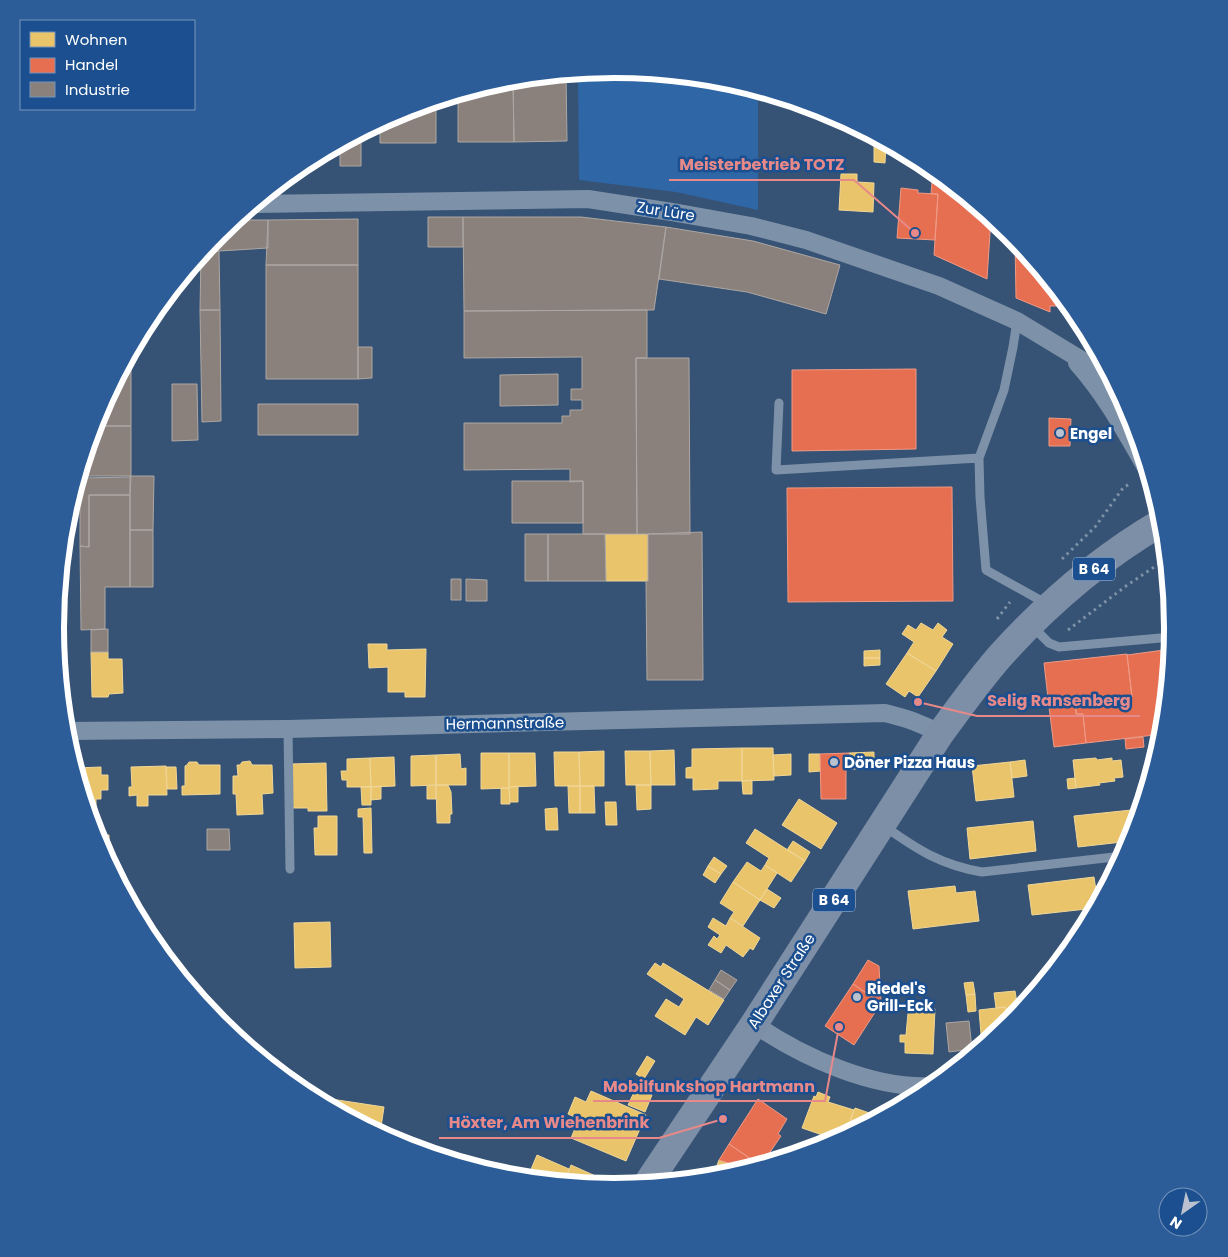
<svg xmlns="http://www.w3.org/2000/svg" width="1228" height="1257" viewBox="0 0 1228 1257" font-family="Poppins,sans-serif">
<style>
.green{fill:#2f66a5}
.homes{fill:#e9c46a;stroke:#f0d697}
.shops{fill:#e76f51;stroke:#ee9a85}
.industry{fill:#8a817c;stroke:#ada7a3}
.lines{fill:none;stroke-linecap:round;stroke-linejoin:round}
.path{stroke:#7d92a8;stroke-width:3;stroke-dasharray:2.5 4;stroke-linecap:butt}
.lane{stroke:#7d92a8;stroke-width:9}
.street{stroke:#7d92a8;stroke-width:18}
.primary{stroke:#7d8ea7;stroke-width:28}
.poi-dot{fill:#b9c2ce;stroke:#1b4f8f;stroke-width:2}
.labels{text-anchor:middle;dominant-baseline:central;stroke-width:5;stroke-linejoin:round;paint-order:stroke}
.shield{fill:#1b4f8f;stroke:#bbcadd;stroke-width:1}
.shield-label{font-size:14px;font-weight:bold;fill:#fff}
.street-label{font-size:15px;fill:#fff;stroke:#1b4f8f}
.poi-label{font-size:15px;font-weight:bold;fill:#fff;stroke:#1b4f8f;text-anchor:start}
.rim{fill:none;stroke:#fff;stroke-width:6}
.leader{fill:none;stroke:#e88989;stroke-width:2}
.callout-dot{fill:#e88989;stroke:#1b4f8f;stroke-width:2}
.callout-label{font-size:16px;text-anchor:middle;font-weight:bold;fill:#e88989;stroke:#1b4f8f;stroke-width:5;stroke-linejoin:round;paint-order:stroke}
</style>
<rect width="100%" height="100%" fill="#365274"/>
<path class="green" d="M614,70L723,80L758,91V210L676,192L579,180L578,73Z"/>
<path class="homes" d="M874,137L886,143L885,163L874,162Z
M841,174H857V182L874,183L873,212L839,210Z
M605,534H648V581H606Z
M921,623L933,630L938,623L947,630L942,637L953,644L936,671L907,653L914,642L902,634L908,625L916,630Z
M368,644H387V650L426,649L425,697H405V692H388V667L369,668Z
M880,650V658H864V651Z
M91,652H108V659H122L123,693L109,694L108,697H92Z
M907,653L936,671L918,697L909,691L905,697L886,684Z
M864,658H880V665L864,666Z
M742,748H773L774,780L742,781Z
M742,748V781H718V789L693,790V778H686V768L692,767V749Z
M674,750L675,785H651L650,751Z
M604,751V786H580L579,752Z
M625,751H650L651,785H626Z
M554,752H579L580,786H555Z
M874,752V769H849V753Z
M481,753H509V788L481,789Z
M509,753H535L536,786L509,787Z
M460,754L461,769L466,768V785H436V755Z
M791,754V775L774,776L773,755Z
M809,754H820L821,771L809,772Z
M436,755V785L411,786V756Z
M394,757L395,786L371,787L370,758Z
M370,758L371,787H347V780H342L341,771H347V759Z
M1096,758L1097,760L1112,758V761L1121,760L1123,777L1114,778L1115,781L1099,783L1100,785L1076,788L1073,760Z
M1025,760L1027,776L1012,778L1010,762Z
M250,761L252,765H272L273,793L262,794L263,814L237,815L236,794H233V776H238L237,765H240L242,762Z
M189,762H197L199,765H220V794L182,795V786H185V766L187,765Z
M1010,762L1014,797L976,801L972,766Z
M326,763L327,811H308V808H292L291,764Z
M166,766L167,795H148V806H137V795L129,796V787H132L131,767Z
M101,767V775H108V790H101V799H96V806H87L75,768Z
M166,767H176L177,789H167Z
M1075,778L1076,788L1068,789L1067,779Z
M752,780V794H743L742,781Z
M436,785V799H427V786Z
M436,785H448L451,792L452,814H450V823H437Z
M636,785H651V809L637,810Z
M381,786V799L371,800V787Z
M518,786V802H510L509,787Z
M568,786H580V813H569Z
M580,786H594L595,813H580Z
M361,787H371V805H362Z
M501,788H509L510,804H501Z
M799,799L837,823L821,849L782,825Z
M605,802H616L617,825H606Z
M371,808L372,853H364L363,817H358V809Z
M557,808L558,830H546L545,809Z
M1141,809L1131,841L1078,847L1074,816Z
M318,816H337V855H315L314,828H318Z
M1033,821L1036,851L970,859L967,828Z
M755,829L805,861L791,882L765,865L769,858L746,843Z
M95,835H109V847L100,848Z
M793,841L810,852L805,861L787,850Z
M714,857L727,866L721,874L708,866Z
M747,862L761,871L765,865L777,873L760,900L733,882Z
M708,866L721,874L715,883L703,875Z
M1094,877L1098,904L1096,908L1032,915L1028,885Z
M733,882L760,900L743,926L730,918L734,912L720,903Z
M955,886L956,893L975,891L979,921L913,929L908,891Z
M767,889L781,898L774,908L760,900Z
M713,918L726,926L730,918L760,938L753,950L750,948L743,957L726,945L721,953L708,945L714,936L717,939L720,935L708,927Z
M330,922L331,967L295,968L294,923Z
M655,963L661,967L663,963L724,1000L708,1025L696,1017L685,1035L655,1016L666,999L679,1007L684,999L647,974Z
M973,982L975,994L966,995L964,983Z
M1015,991L1018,1009L1006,1010L1005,1007L996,1008L994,993Z
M975,994L976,1011L968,1012L966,995Z
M909,1002L921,1003V1008L935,1009L933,1054L905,1053V1042H900V1035H906Z
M1005,1007L1008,1025L982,1046L979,1010Z
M647,1056L655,1061L644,1079L636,1074Z
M636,1088L652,1095L645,1112L628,1105Z
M591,1091L646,1115L626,1161L571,1138L579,1119L568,1114L575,1097L586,1102Z
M818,1092L830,1097L828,1102L854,1110L845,1136L837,1140L802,1128L814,1096L816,1097Z
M331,1099L384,1107L380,1134L330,1107Z
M855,1108L881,1117L845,1136L854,1110Z
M537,1155L569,1169L564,1183L527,1179Z
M719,1160L748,1169L734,1173L716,1168Z
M571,1165L600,1178L597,1186L564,1183Z
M716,1168L734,1173L713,1178Z"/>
<path class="shops" d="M933,170L991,218L987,279L934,255L938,194H931Z
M901,188L918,190V193L938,194L935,240L897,238Z
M1015,240L1069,306H1050V312L1016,298Z
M916,369V449L792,451V370Z
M1049,418L1071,419L1070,446H1049Z
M952,487L953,601L788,602L787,488Z
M1164,650L1168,682L1163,734L1086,743L1083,714H1076V704L1132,697L1127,655Z
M1127,654L1132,697L1049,707L1044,663Z
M1076,704V714H1083L1086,743L1054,747L1049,707Z
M1143,737L1144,747L1126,749L1125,739Z
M849,753V769H846V799H821L820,754Z
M868,960L879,966L881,1003L853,984Z
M853,984L881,1003L854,1045L825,1026Z
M758,1099L787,1119L778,1134L781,1136L762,1164L759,1162L758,1164L729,1144Z
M729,1144L758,1164L759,1162L763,1165L748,1169L719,1160Z"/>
<path class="industry" d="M566,74L567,141L514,142L513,79Z
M513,79L514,142H458V95L505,80Z
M436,101V143H380V123L400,112Z
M361,133V166H340V144Z
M428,217H463V247H428Z
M463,217H581L666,227L654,310L464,311Z
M358,219V265H266L268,220Z
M235,220H268V248L203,252L219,233Z
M666,227L753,241L840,265L826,314L747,292L659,279Z
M219,251L220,310H200L201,254L203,252Z
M266,265H358V379H266Z
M200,310H220L221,421L202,422Z
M647,310V358H636L637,534H583V481L570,482V469L464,470V423H562V416H570V410H582V400H571V389H582V357L464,358V311Z
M358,347H372V378L358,379Z
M131,353V426H94L98,414Z
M636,358H689L690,534H637Z
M558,374V405L500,406V375Z
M172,384H197L198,440L172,441Z
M258,404H358V435H258Z
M94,426H131V476H80Z
M130,476H154L153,530H130Z
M131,477L130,495H89V547L80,546V478Z
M512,481H583V523H512Z
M89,495H130V587H105V629L81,630L80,546L89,547Z
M130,530H153V587H130Z
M702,532L703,680H647L646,581H648V534Z
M525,534H548V581H525Z
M548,534H605L606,581H548Z
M451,579H461V600H451Z
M466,579L487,580V601H466Z
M108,629V652H91V630Z
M207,829H229L230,850H207Z
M721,970L737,980L730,990L715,980Z
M715,980L730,990L724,999L709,990Z
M969,1021L972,1049L949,1052L946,1023Z"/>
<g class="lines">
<path class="path" d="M1062,559L1095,527L1123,488L1131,483
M997,619L1010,602
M1068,630L1126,586L1166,559"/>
<path class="lane" d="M1017,321L1013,347L1004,390L979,458L980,497L986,570L1047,604
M779,403L776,470L979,458
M1032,626L1049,643L1059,647L1172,637
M288,729L290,869
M884,826C918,850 941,865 982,872L1123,856"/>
<path class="street" d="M255,204L588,199L672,212L751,226L806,240L939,286L1017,321L1093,367L1114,384
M1077,363C1106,395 1127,435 1148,471
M65,731L288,729L885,713C905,718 922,723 940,734
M754,1024C802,1057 874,1090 934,1086"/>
<path class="primary" d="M647,1184L754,1024L940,734C960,707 979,680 1001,655C1048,603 1102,557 1162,522"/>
</g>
<g class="poi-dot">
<circle cx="1060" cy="433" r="5"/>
<circle cx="834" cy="762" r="5"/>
<circle cx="857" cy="997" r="5"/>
</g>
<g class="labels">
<g class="shield">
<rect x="1073" y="557.5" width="42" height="23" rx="4"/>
<rect x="813" y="888.5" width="42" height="23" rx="4"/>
</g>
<g class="shield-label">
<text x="1094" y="569">B 64</text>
<text x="834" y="900">B 64</text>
</g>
<g class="street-label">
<text transform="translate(666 211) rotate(9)">Zur Lüre</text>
<text transform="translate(505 723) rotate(-1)">Hermannstraße</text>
<text transform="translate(781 981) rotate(-57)">Albaxer Straße</text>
</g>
<g class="poi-label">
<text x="1070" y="433">Engel</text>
<text x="844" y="762">Döner Pizza Haus</text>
<text x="867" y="988">Riedel's<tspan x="867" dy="17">Grill-Eck</tspan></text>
</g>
</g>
<path d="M0 0H1228V1257H0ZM64 628a550 550 0 1 1 1100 0a550 550 0 1 1-1100 0Z" fill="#2d5d98" fill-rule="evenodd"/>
<path class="rim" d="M64 628a550 550 0 1 1 1100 0a550 550 0 1 1-1100 0Z"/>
<path class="leader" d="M915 233L854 180H669M918 702L977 716H1140M839 1027L825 1101H593M723 1119L659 1138H439"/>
<g class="callout-dot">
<circle cx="915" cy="233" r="5"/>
<circle cx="918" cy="702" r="5"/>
<circle cx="839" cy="1027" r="5"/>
<circle cx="723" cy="1119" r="5"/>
</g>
<g class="callout-label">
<text x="762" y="170">Meisterbetrieb TOTZ</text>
<text x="1059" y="706">Selig Ransenberg</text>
<text x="709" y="1092">Mobilfunkshop Hartmann</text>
<text x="549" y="1128">Höxter, Am Wiehenbrink</text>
</g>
<rect x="20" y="20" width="175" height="90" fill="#1b4f8f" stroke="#7695bc"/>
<rect x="30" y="32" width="25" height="15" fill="#e9c46a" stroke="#7695bc"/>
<text x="65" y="45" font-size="15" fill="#ffffff">Wohnen</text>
<rect x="30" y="58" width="25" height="15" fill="#e76f51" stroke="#7695bc"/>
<text x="65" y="70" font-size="15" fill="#ffffff">Handel</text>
<rect x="30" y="82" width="25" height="15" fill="#8a817c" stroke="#7695bc"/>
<text x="65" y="95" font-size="15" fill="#ffffff">Industrie</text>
<g transform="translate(1183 1212) rotate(213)"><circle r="24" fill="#1b4f8f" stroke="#7695bc"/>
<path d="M0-4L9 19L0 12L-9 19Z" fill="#b9c2ce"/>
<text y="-8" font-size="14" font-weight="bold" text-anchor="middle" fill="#ffffff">N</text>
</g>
</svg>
